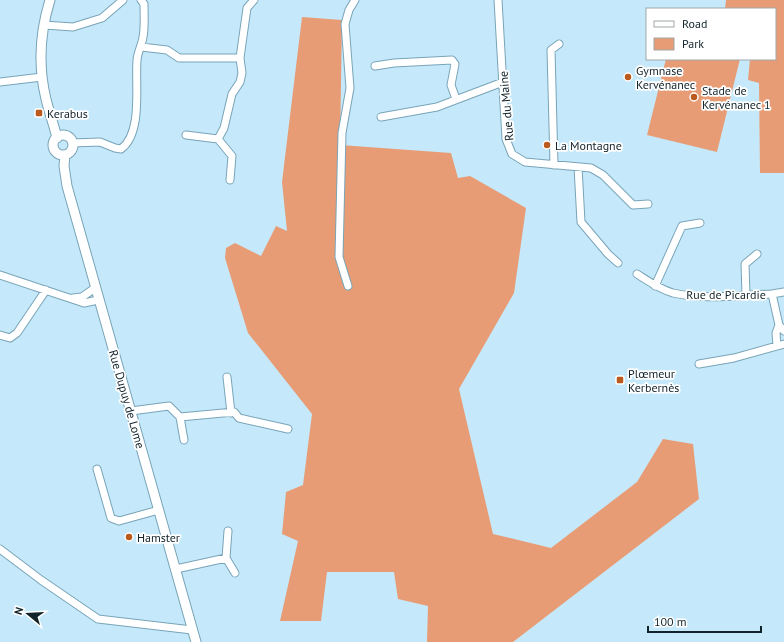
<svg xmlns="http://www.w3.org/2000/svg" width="784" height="642" viewBox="0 0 784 642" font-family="'PT Sans',sans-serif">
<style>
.green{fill:#e89c75}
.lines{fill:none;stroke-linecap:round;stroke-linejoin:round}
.minor-casing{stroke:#78a4b8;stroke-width:9}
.tertiary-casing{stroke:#78a4b8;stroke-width:11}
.minor{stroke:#fff;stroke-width:7}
.tertiary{stroke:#fff;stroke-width:9}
.poi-dot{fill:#bb5a1d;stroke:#fff;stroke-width:1.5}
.labels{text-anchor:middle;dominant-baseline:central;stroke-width:3.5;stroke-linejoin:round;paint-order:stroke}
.poi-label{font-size:12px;fill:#11232a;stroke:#fff;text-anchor:start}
.street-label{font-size:12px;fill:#11232a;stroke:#fff}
</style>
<rect width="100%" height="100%" fill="#c5e9fa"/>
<path class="green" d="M726,0H784V173H760L759,83L748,80L750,59H775V9H725Z
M302,17L342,20L340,145L451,153L458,178L470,176L526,208L514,293L459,389L493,534L551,548L637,482L663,439L693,444L699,499L513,642H427L428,606L398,599L394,572H327L321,621H280L298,541L282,534L286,492L303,485L312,414L248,333L225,258L226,248L235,243L261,256L276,226L287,231L282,182Z
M666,59H740L717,152L647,135Z"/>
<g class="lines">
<g class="minor-casing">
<path id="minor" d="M498,0L506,139L512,154L525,162L591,168L603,175L633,205L648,204
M44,25L73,27L102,18L123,0
M141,47L167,50L179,58H240
M375,66L394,63L452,60L455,64L451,85L456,99
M0,82L42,77
M381,117L437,107L503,82
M186,135L218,139
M72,143L100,142L115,148L121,149C143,133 135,85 137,61C137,53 142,45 143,37C145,27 144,14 144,4L141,0
M554,165L551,50L559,44
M578,167L581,222L608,254L618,263
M230,180L232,156L218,139L224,128L232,94L240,82L242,73L240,58L247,8L254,0
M637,274C648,281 659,289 673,293C702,300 741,295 772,294L784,292
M0,275L84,303L98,300
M348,286L339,257L342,133L350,88L345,24L349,10L355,0
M655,286L682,226L700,223
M772,294L779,325
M746,295L745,264L757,254
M73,298L82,297L95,288
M0,335L10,338L17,333L46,290
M777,346L776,333L779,325L784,331
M699,364L734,358L784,344
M227,377L231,413
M131,411L169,406L180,417L234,412L239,418L288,429
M180,417L184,440
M97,469L111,518L119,521L159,510
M0,549L41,580L98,619L192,630
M226,558L228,531
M176,569L226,558L235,573"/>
</g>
<g class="tertiary-casing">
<path id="tertiary" d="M50,0C40,32 38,66 46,99C49,112 54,125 57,138
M53 145a10 10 0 1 1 20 0a10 10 0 1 1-20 0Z
M65,155L64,166L67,186L196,642"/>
</g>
<use href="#minor" class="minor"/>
<use href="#tertiary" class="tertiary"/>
</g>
<g class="poi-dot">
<circle cx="628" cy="77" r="4"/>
<circle cx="694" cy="97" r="4"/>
<rect x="35" y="109" width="8" height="8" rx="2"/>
<circle cx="547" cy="145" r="4"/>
<rect x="616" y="376" width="8" height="8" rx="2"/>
<circle cx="129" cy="537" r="4"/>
</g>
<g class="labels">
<g class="poi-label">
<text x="636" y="70">Gymnase<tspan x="636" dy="14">Kervénanec</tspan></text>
<text x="702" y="90">Stade de<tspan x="702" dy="14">Kervénanec 1</tspan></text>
<text x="47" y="113">Kerabus</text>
<text x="555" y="145">La Montagne</text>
<text x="628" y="373">Plœmeur<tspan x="628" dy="14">Kerbernès</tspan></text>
<text x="137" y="537">Hamster</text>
</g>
<g class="street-label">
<text transform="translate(506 106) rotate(-95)">Rue du Maine</text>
<text x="726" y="294">Rue de Picardie</text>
<text transform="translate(127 399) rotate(74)">Rue Dupuy de Lome</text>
</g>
</g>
<rect x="646" y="8" width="130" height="52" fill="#ffffff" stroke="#a0a7aa"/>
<rect x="654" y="21" width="20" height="6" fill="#ffffff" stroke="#a0a7aa"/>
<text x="682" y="28" font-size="12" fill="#11232a">Road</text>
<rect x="654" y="38" width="20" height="12" fill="#e89c75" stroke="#a0a7aa"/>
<text x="682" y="48" font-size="12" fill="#11232a">Park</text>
<g transform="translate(28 614) rotate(288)" stroke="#ffffff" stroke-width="3" paint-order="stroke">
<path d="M0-3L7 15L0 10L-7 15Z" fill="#11232a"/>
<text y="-6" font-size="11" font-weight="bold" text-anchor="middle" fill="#11232a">N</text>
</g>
<path d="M648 626v6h113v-6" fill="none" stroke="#11232a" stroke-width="2"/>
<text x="654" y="626" font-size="12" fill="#11232a" stroke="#ffffff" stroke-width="3" paint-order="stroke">100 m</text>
</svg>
